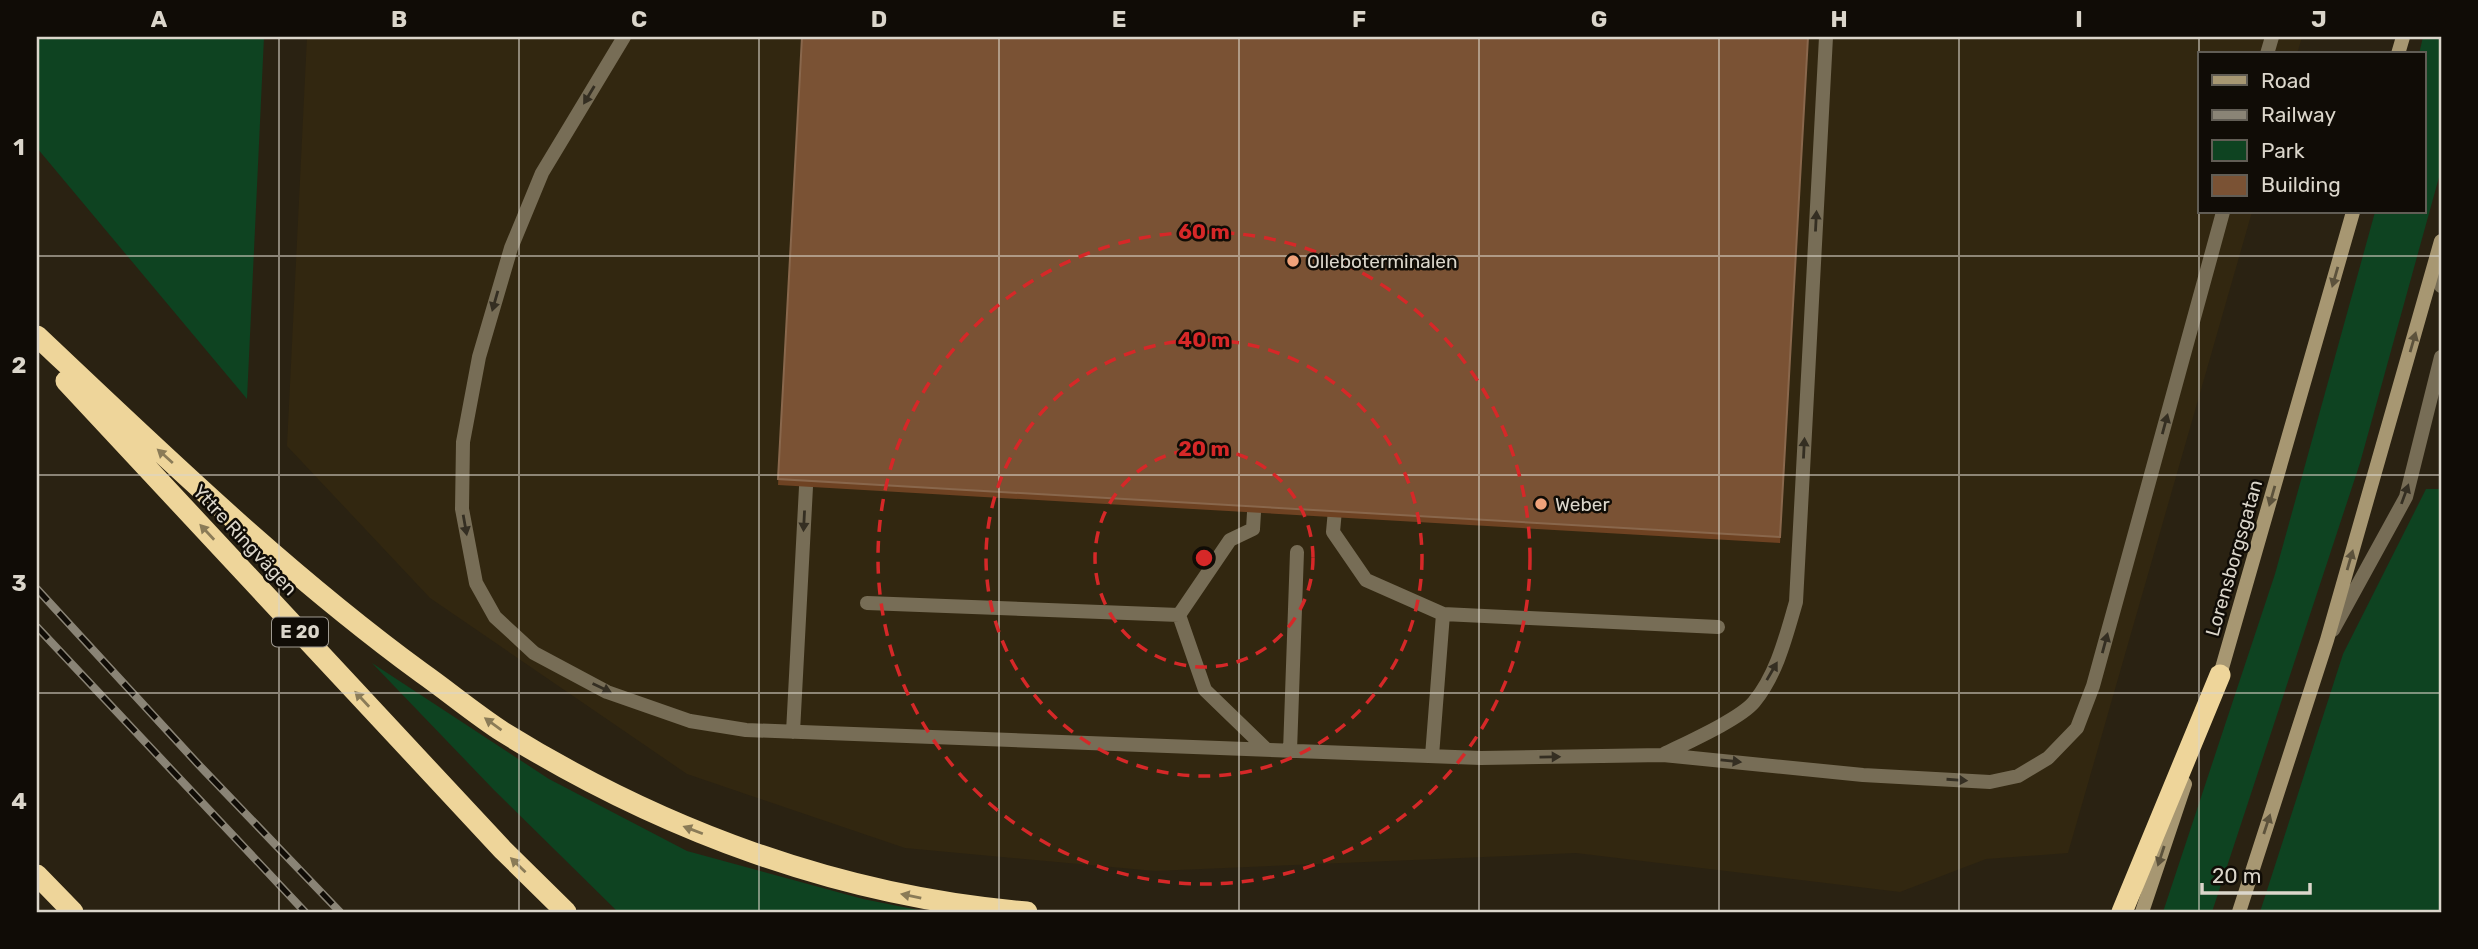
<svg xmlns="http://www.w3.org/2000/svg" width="2478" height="949" viewBox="0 0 2478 949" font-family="Rubik,sans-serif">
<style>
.built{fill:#322710}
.green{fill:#0e4321}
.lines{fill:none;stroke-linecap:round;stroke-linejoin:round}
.service{stroke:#776d56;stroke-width:14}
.minor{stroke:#776d56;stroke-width:14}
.secondary{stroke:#a79772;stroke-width:14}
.motorway{stroke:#eed59a;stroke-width:21}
.rail-casing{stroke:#8a8476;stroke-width:8}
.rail{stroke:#100c06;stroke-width:5;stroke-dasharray:16;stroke-linecap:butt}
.wall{fill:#6e4222}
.building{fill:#7a5234;stroke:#89674c;stroke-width:2}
.oneway{fill:#342e22}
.oneway2{fill:#5c523c}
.oneway3{fill:#8a7b57}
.grid{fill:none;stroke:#dbd6cb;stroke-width:2;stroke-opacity:0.55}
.ring{fill:none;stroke:#d62828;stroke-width:3.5;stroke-dasharray:12 9}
.poi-dot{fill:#f0a27a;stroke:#100c06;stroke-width:2.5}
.labels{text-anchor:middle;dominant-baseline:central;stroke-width:5;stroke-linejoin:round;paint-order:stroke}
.shield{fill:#100c06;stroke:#9e9990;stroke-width:2}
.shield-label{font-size:18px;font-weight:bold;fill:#dbd6cb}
.poi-label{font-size:19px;fill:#dbd6cb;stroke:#100c06;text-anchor:start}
.street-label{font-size:19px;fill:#dbd6cb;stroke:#100c06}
.centre{fill:#d62828;stroke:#100c06;stroke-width:3.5}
.ring-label{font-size:21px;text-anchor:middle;font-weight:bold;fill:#d62828;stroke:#100c06;stroke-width:5;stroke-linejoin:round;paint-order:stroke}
.neatline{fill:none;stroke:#dbd6cb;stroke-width:2.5}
.grid-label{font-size:23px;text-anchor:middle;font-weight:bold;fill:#dbd6cb}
</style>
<rect width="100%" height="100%" fill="#2a2212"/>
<path class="built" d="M307,37H2302L2297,54H2200V212H2252L2068,853L1986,859L1900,892L1576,853L1155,871L905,848L687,774L430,598L287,446Z"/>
<path class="green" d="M37,37H264L247,399L37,148Z
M2423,37H2441V170L2360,463L2212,912H2163L2275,574L2375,212H2424V54H2419Z
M2441,481V912H2260L2343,654L2426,489H2439Z
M372,663L549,779L687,851L863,899L928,912H618L494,790Z"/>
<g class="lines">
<path class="service" d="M624,37L542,173L511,248L479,357L463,442L462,509L476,583L495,617L534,653L607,692L690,721L746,730L1481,758L1663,755L1863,775L1990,782L2018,776L2048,758L2077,728L2093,686L2223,212
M2267,54L2272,37
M1336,499L1333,532L1366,580L1443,614
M867,603L1179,615L1205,690L1267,750
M1179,615L1230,540L1253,529L1255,496
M793,732L807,468
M1290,751L1297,552
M1664,754C1686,743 1740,719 1754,702C1777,674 1786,636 1796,602L1826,37
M1432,756L1443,614L1718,627"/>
<path class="minor" d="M2441,249V286
M2333,630L2406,497L2441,357"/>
<path class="secondary" d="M2398,54L2403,37
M2218,682L2353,212
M2142,912L2185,784
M2239,912L2327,640L2441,241"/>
<path class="motorway" d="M37,336C161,453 284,572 422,673C449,692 475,714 503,732C661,830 841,897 1027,912
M66,381L503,850L566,912
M37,875L73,912
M2122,912L2220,675"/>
<g class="rail-casing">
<path id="rail" d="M37,589L197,763L340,912
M37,627L305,912"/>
</g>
<use href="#rail" class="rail"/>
</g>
<path class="wall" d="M802,37H1808L1780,543L778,485Z"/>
<path class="building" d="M802,37H1808L1780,537L778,479Z"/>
<defs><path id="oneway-solid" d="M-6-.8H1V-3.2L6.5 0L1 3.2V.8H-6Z" transform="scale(1.75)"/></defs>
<g class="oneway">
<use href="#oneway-solid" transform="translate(589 95) rotate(121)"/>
<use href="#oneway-solid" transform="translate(1816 221) rotate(-87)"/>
<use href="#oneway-solid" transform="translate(495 301) rotate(106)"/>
<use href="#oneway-solid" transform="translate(2165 424) rotate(-75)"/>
<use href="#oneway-solid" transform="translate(1804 448) rotate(-87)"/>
<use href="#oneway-solid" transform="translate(2405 494) rotate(-70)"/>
<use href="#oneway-solid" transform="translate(804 521) rotate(93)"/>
<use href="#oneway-solid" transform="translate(465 525) rotate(80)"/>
<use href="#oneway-solid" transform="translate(2105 643) rotate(-75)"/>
<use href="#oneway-solid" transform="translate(1772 671) rotate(-60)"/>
<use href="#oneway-solid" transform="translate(602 688) rotate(26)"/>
<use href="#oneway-solid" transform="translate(1550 757) rotate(-1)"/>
<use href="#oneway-solid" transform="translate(1731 761) rotate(6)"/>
<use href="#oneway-solid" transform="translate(1957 780) rotate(4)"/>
</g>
<g class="oneway2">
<use href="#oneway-solid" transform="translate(2335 277) rotate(106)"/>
<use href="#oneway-solid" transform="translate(2413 342) rotate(-74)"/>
<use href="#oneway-solid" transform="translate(2272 496) rotate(106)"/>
<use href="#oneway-solid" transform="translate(2350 560) rotate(-74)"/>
<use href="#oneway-solid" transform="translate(2267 824) rotate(-72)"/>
<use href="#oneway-solid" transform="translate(2161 856) rotate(108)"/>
</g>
<g class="oneway3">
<use href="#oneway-solid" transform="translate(165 456) rotate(-138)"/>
<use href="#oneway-solid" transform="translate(207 532) rotate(-133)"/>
<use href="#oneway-solid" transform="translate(362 699) rotate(-133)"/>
<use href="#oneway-solid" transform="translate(493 724) rotate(-144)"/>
<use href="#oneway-solid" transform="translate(693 830) rotate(-159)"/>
<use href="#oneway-solid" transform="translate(518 865) rotate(-136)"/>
<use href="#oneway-solid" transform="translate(911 896) rotate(-168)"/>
</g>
<path class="grid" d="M279,37V912M519,37V912M759,37V912M999,37V912M1239,37V912M1479,37V912M1719,37V912M1959,37V912M2199,37V912M37,256H2441M37,475H2441M37,693H2441"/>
<g class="ring">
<circle cx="1204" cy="558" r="109"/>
<circle cx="1204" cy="558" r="218"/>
<circle cx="1204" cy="558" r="326"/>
</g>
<g class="poi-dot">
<circle cx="1293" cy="261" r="7"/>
<circle cx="1541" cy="504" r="7"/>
</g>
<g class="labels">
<rect class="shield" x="272" y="617.5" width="56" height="29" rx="5"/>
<g class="shield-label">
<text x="300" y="632">E 20</text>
</g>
<g class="poi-label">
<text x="1307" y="261">Olleboterminalen</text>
<text x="1555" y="504">Weber</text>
</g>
<g class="street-label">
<text transform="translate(245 540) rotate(47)">Yttre Ringvägen</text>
<text transform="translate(2234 558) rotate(-74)">Lorensborgsgatan</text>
</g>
</g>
<circle cx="1204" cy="558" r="10" class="centre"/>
<g class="ring-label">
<text x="1204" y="239">60 m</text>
<text x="1204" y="347">40 m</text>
<text x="1204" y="456">20 m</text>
</g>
<rect width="2478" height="949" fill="none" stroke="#100c06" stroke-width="77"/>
<rect x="2198" y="52" width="228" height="161" fill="#100c06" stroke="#615d55" stroke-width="2"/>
<rect x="2212" y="75" width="35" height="10" fill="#a79772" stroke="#615d55" stroke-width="2"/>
<text x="2261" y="88" font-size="21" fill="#dbd6cb">Road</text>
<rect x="2212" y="110" width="35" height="10" fill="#8a8476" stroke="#615d55" stroke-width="2"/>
<text x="2261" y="122" font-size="21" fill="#dbd6cb">Railway</text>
<rect x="2212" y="140" width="35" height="21" fill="#0e4321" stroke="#615d55" stroke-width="2"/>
<text x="2261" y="158" font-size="21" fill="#dbd6cb">Park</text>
<rect x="2212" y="175" width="35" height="21" fill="#7a5234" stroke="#615d55" stroke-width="2"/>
<text x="2261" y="192" font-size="21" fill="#dbd6cb">Building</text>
<path d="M2202 883v10h108v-10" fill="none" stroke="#dbd6cb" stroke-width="3.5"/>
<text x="2212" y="883" font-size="21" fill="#dbd6cb" stroke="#100c06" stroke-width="5" paint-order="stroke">20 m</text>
<rect x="38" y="38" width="2402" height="873" class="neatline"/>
<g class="grid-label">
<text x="159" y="27">A</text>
<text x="399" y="27">B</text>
<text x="639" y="27">C</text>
<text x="879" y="27">D</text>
<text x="1119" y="27">E</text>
<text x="1359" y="27">F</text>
<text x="1599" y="27">G</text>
<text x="1839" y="27">H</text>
<text x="2079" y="27">I</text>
<text x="2319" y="27">J</text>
<text x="19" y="155">1</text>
<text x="19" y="373">2</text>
<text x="19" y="591">3</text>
<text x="19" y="809">4</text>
</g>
</svg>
